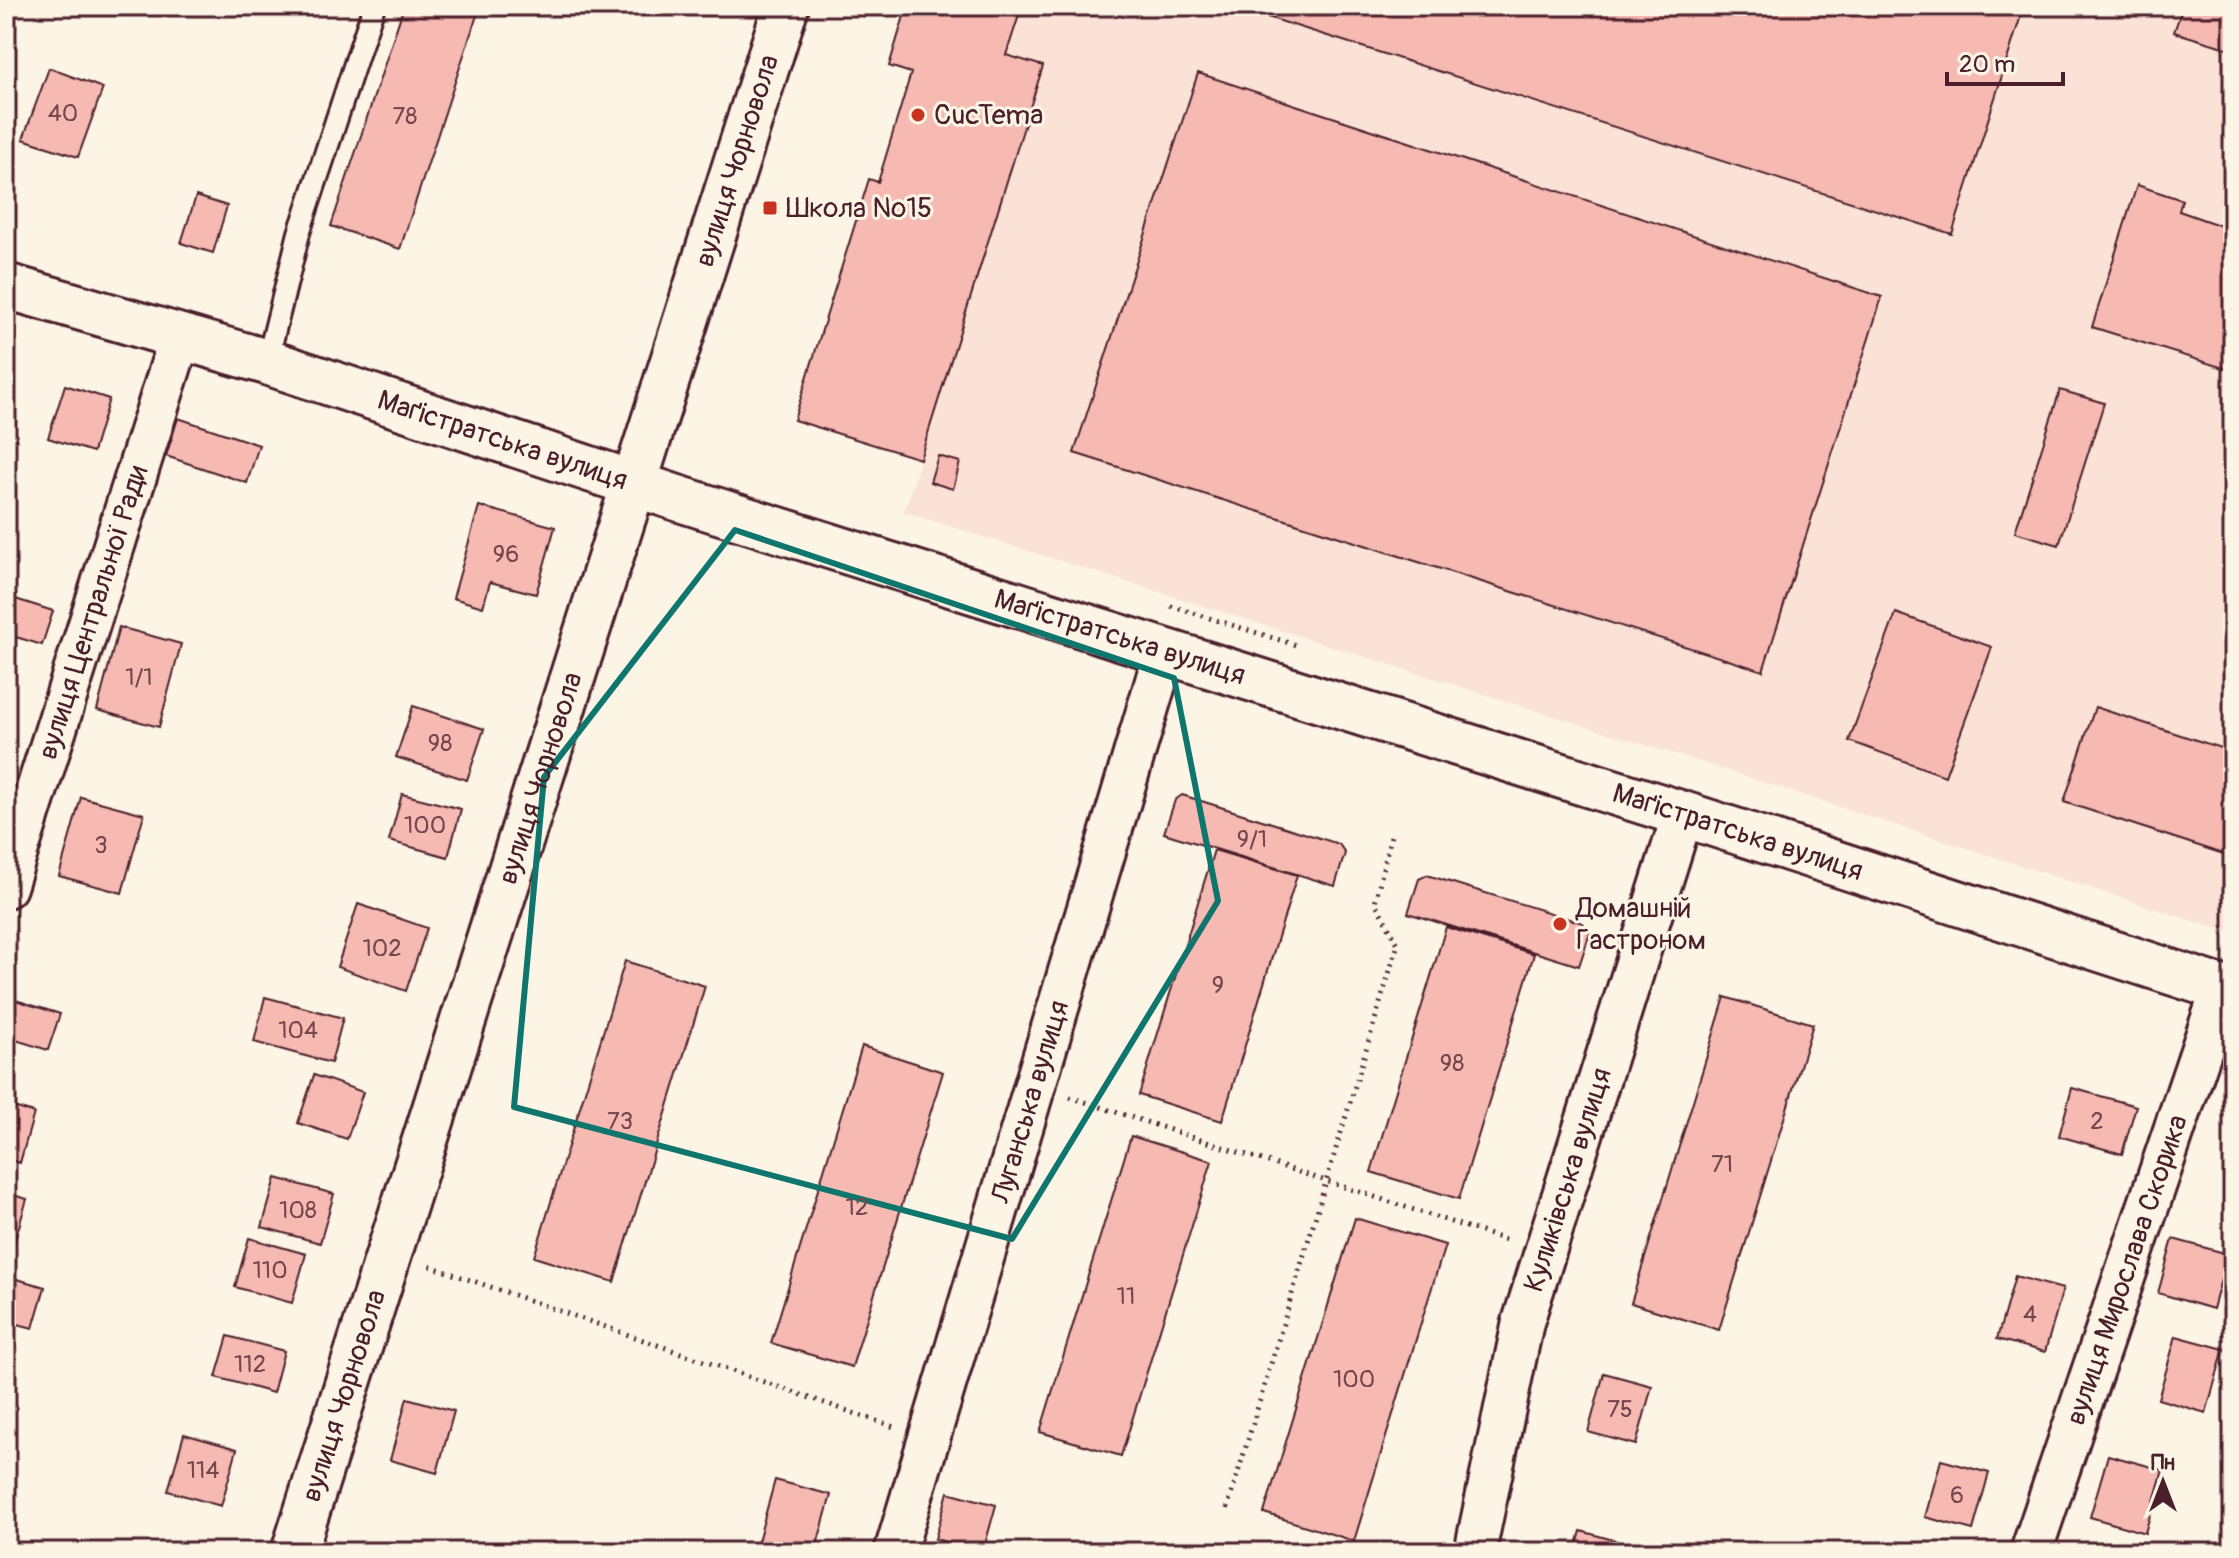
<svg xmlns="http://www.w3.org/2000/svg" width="2239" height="1558" viewBox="0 0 2239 1558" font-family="Pangolin,sans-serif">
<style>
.built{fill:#fae3d6}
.building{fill:#f6bab3;stroke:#4a1f2b;stroke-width:2}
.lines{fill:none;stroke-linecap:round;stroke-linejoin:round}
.lane-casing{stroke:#4a1f2b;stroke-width:26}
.street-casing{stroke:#4a1f2b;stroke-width:46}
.secondary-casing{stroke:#4a1f2b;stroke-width:50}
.path{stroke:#4a1f2b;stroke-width:5;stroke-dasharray:2 6;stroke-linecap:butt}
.lane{stroke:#fcf5e5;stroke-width:20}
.street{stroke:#fcf5e5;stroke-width:40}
.secondary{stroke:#fcf5e5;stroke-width:44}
.marked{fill:none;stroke:#0f766e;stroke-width:6;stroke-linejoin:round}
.poi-dot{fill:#c8321e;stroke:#fcf5e5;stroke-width:3}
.labels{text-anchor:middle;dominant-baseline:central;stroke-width:6;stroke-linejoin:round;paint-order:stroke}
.number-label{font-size:24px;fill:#75464d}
.poi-label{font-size:28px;fill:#4a1f2b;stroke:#fcf5e5;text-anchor:start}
.street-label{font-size:28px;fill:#4a1f2b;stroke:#fcf5e5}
</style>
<rect width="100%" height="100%" fill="#fcf5e5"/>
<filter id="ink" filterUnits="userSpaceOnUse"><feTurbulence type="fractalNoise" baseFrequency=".0125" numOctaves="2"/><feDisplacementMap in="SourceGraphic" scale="16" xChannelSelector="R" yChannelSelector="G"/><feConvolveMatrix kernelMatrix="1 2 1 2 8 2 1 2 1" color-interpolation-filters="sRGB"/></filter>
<g filter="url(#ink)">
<path class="built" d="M1022,6H2233V934L1706,764L904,512L1043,67L1006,55Z"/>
<path class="building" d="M404,6H480L400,249L331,226Z
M907,6H1022L1006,55L1043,66L920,459L794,420L869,179L878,182L911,73L889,66Z
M1233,6H2024L1952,234Z
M2183,6H2233V50L2174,32Z
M49,68L103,88L78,157L23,139Z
M1198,73L1882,297L1763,671L1074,453Z
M2137,185L2182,200L2179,211L2233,230V371L2092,327Z
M196,196L227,206L213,253L181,243Z
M65,385L109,399L93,452L48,438Z
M2060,390L2104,403L2059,545L2015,532Z
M178,418L259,445L247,483L166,456Z
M938,456L960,462L953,489L930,482Z
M479,506L555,527L536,594L490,582L483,607L453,598Z
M6,596L53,611L42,645L6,634Z
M1896,613L1992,647L1945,776L1849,741Z
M119,627L181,644L159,727L97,710Z
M413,706L484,729L467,780L396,757Z
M2095,707L2233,752V857L2064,802Z
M402,794L461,809L448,857L389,841Z
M1182,795L1339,844L1345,853L1335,886L1164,833L1175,800Z
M81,797L144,814L122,893L59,876Z
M1214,850L1297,875L1222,1121L1139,1095Z
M1427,875L1583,923L1590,933L1579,966L1408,913L1419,879Z
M358,904L427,928L406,991L337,967Z
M1446,927L1534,954L1459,1199L1371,1172Z
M625,961L705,986L614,1282L534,1257Z
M6,997L60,1014L48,1050L6,1037Z
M265,997L343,1018L331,1063L254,1042Z
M1725,997L1813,1024L1719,1330L1631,1303Z
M862,1046L943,1072L852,1367L771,1343Z
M314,1075L363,1092L347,1139L298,1123Z
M2072,1088L2136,1106L2122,1154L2059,1136Z
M6,1105L34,1113L20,1163L6,1159Z
M1131,1136L1212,1161L1121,1456L1040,1432Z
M276,1178L334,1194L320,1243L262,1227Z
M6,1193L27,1199L11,1254L6,1252Z
M1355,1218L1445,1245L1354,1541L1264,1513Z
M249,1238L306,1254L292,1303L235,1287Z
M2173,1239L2228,1254L2213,1309L2158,1293Z
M6,1276L45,1287L33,1328L6,1321Z
M2015,1276L2063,1289L2045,1352L1997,1339Z
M228,1336L284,1351L273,1393L216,1377Z
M2176,1336L2224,1349L2206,1413L2158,1399Z
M1604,1373L1652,1386L1636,1445L1588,1432Z
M407,1398L454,1411L437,1473L390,1460Z
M184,1434L237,1449L221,1506L168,1491Z
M2108,1455L2163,1470L2145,1533L2090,1517Z
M1941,1460L1989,1473L1973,1530L1925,1517Z
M775,1480L831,1495L815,1552H755Z
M948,1492L996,1505L983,1552L935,1539Z
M1581,1531L1624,1543L1621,1552H1575Z"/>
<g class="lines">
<g class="lane-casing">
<path id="lane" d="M267,362L299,233L374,6"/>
</g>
<g class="street-casing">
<g id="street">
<path id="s1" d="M6,887L180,337"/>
<path id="s2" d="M895,1552L1165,651"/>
<path id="s3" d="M1475,1552L1523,1322L1683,814"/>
<path id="s4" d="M2031,1552L2222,989"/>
</g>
</g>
<g class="secondary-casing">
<g id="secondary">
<path id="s5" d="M6,286L267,362L677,498L1683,814L2233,992"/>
<path id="s6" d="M294,1552L786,6"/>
</g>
</g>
<path class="path" d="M1171,606L1299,646
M1070,1097L1509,1241
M430,1266L894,1427
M1227,1509L1398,944L1375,902L1392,831"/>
<use href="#lane" class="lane"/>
<use href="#street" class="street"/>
<use href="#secondary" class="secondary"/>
</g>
</g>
<path class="marked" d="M735,530L1174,678L1218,901L1012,1239L514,1107L544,777Z"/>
<g class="poi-dot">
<circle cx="918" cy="115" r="8"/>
<rect x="762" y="200" width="16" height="16" rx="4"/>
<circle cx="1560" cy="924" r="8"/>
</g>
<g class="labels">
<g class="number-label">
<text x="63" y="113">40</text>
<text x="405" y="116">78</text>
<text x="506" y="554">96</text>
<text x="139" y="677">1/1</text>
<text x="440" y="743">98</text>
<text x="425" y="825">100</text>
<text x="1252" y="839">9/1</text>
<text x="101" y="845">3</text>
<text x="382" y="948">102</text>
<text x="1218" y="985">9</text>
<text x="298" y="1030">104</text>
<text x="1452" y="1063">98</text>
<text x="620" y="1121">73</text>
<text x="2097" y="1121">2</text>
<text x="1722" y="1164">71</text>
<text x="857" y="1207">12</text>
<text x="298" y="1210">108</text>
<text x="270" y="1270">110</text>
<text x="1126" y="1296">11</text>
<text x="2030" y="1314">4</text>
<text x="250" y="1364">112</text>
<text x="1354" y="1379">100</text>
<text x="1620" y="1409">75</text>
<text x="203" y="1470">114</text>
<text x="1957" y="1495">6</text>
</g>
<g class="poi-label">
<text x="934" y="115">CucTema</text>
<text x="786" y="208">Школа №15</text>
<text x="1576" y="908">Домашній<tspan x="1576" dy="32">Гастроном</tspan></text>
</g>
<g class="street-label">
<text stroke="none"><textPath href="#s6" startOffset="1460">вулиця Чорновола</textPath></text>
<text stroke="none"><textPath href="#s5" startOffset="520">Маґістратська вулиця</textPath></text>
<text stroke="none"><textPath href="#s1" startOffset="288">вулиця Центральної Ради</textPath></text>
<text stroke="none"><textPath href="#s5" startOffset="1168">Маґістратська вулиця</textPath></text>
<text stroke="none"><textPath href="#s6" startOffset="812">вулиця Чорновола</textPath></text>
<text stroke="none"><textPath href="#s5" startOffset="1816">Маґістратська вулиця</textPath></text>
<text stroke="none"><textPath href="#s2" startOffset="470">Луганська вулиця</textPath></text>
<text stroke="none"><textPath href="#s3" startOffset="384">Куликівська вулиця</textPath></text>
<text stroke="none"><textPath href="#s4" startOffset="298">вулиця Мирослава Скорика</textPath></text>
<text stroke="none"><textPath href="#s6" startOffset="164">вулиця Чорновола</textPath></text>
</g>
</g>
<rect width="2239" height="1558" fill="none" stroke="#fcf5e5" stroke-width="32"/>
<rect x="16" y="16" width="2207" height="1526" fill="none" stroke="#4a1f2b" stroke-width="3" filter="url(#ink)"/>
<g transform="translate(2163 1482)" stroke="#fcf5e5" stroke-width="6" paint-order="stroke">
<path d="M0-6L14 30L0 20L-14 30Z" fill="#4a1f2b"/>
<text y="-12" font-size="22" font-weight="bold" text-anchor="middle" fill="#4a1f2b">Пн</text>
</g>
<path d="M1947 72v12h116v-12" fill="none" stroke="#4a1f2b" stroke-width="4"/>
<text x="1959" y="72" font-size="24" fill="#4a1f2b" stroke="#fcf5e5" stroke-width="6" paint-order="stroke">20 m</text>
</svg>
